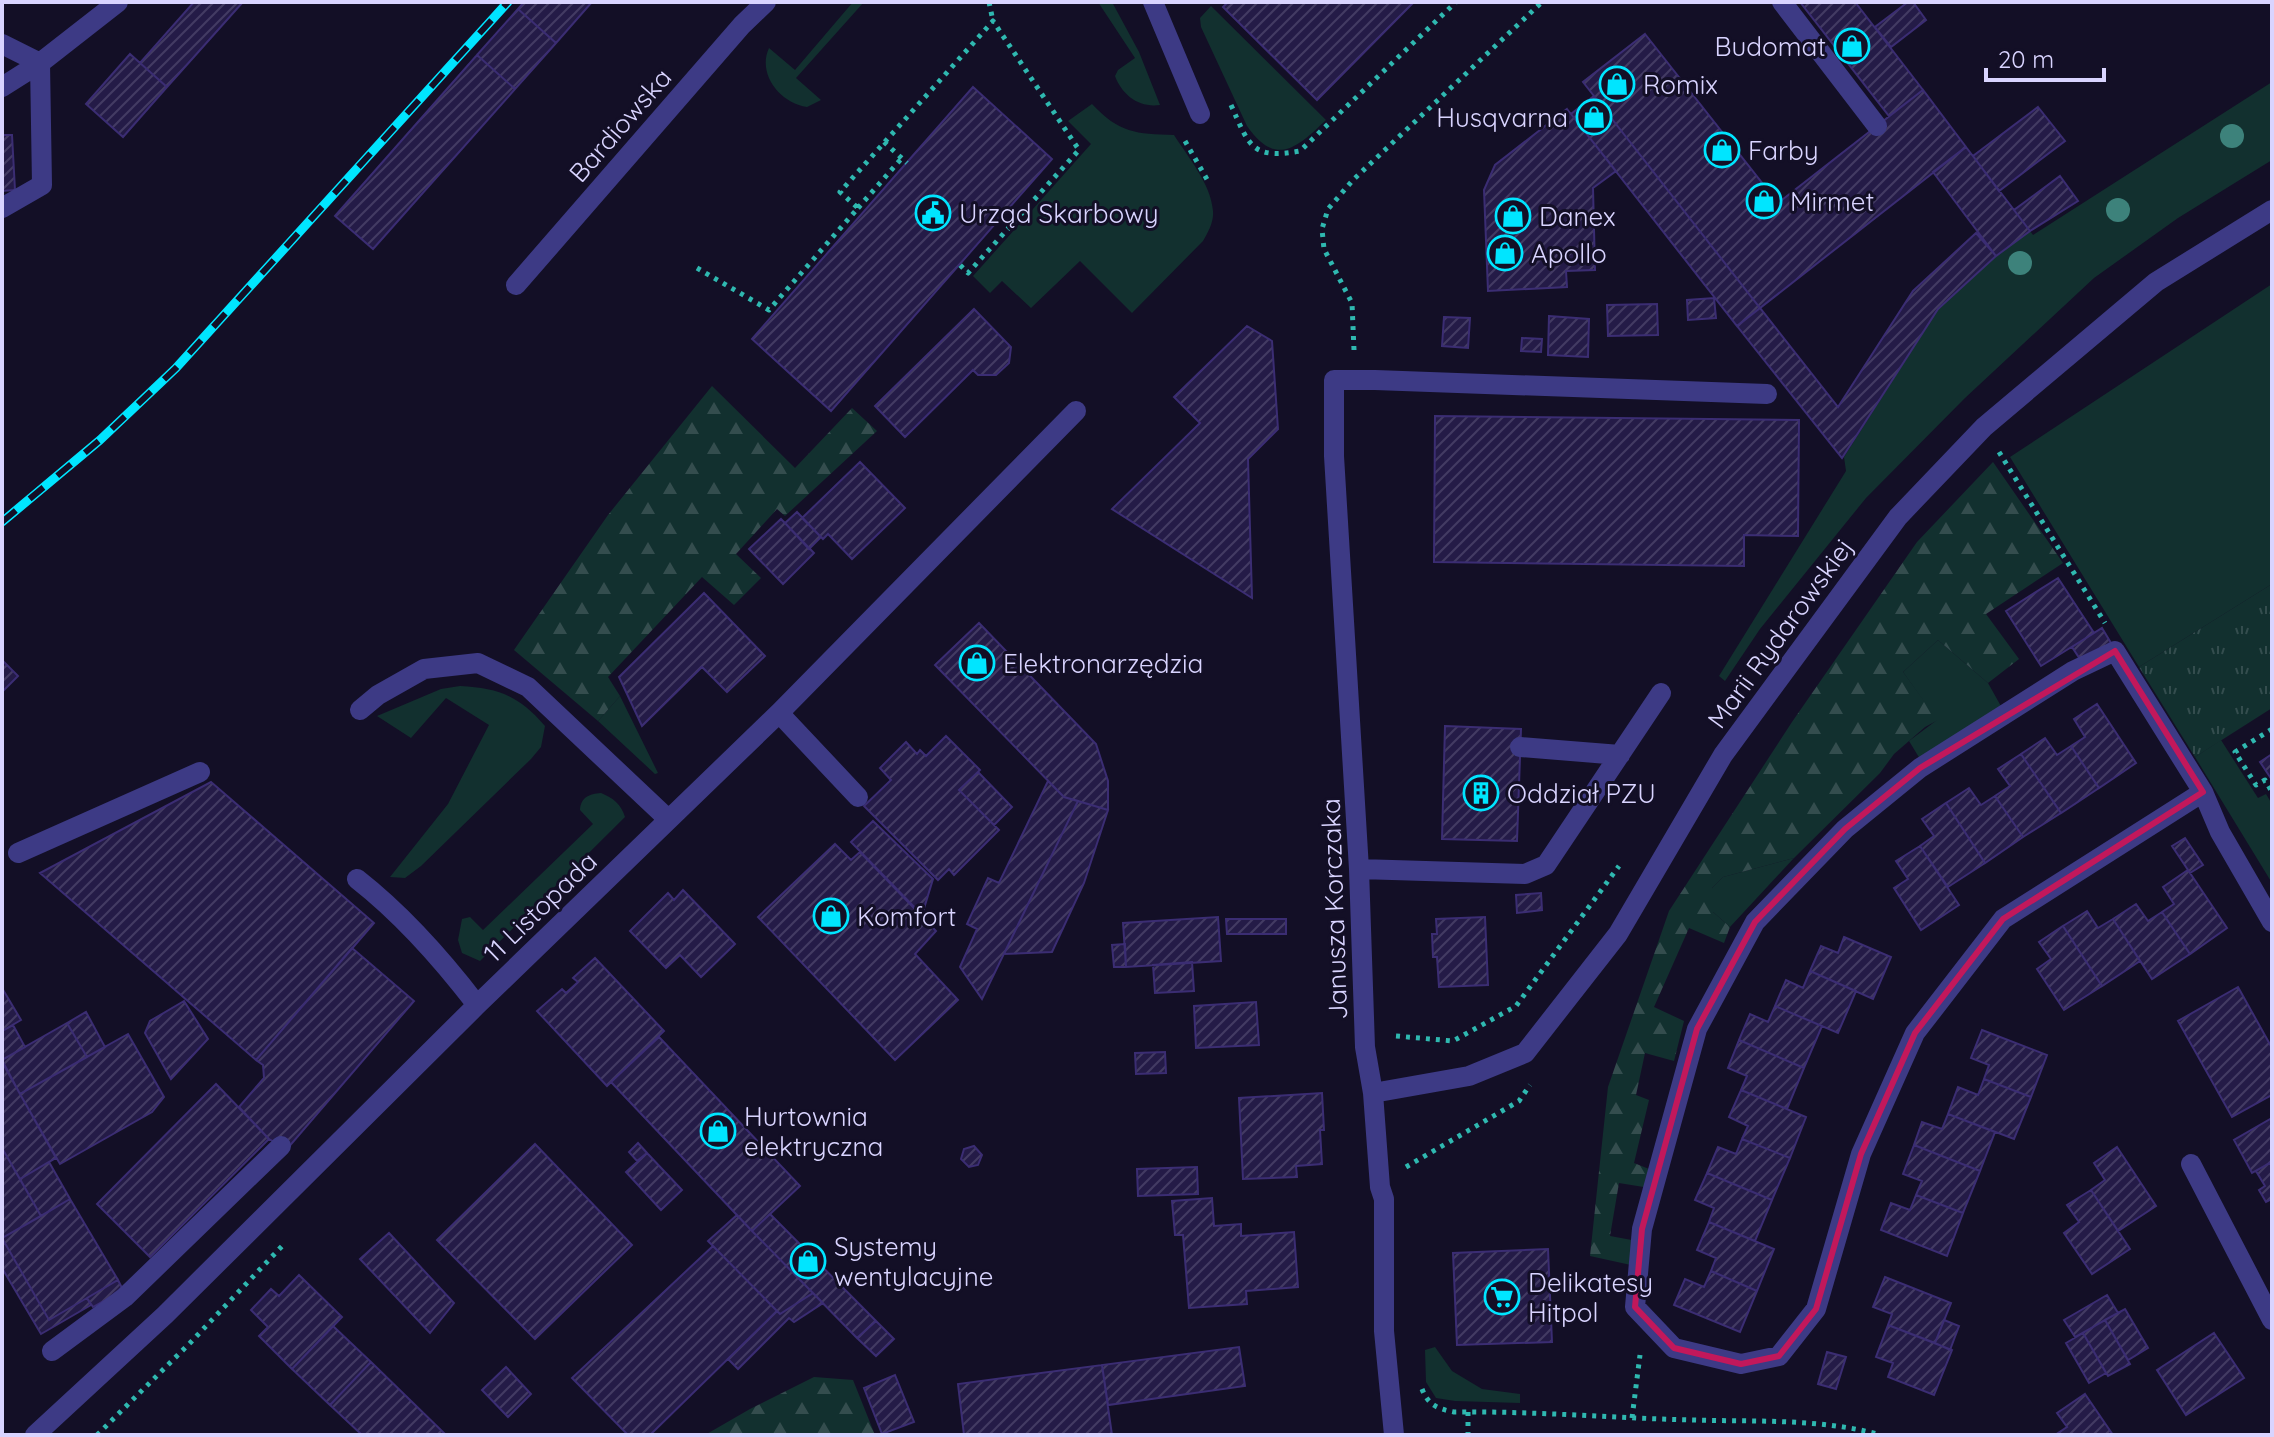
<svg xmlns="http://www.w3.org/2000/svg" width="2274" height="1437" viewBox="0 0 2274 1437" font-family="Quicksand,sans-serif">
<style>
.grass{fill:#12302f}
.forest{fill:url(#forest-firs)}
.park{fill:url(#park-tufts)}
.building{fill:url(#building-hatch);stroke:#3b2d73;stroke-width:2}
.lines{fill:none;stroke-linecap:round;stroke-linejoin:round}
.path{stroke:#2fb8b0;stroke-width:5;stroke-dasharray:4 6;stroke-linecap:butt}
.minor{stroke:#3d3a85;stroke-width:20}
.rail-casing{stroke:#00e5ff;stroke-width:9}
.rail{stroke:#130f26;stroke-width:6;stroke-dasharray:18;stroke-linecap:butt}
.tree{fill:#3d827b}
.marked{fill:none;stroke:#c2185b;stroke-width:6;stroke-linejoin:round}
.labels{text-anchor:middle;dominant-baseline:central;stroke-width:6;stroke-linejoin:round;paint-order:stroke}
.poi-label{font-size:26px;fill:#d9d4ff;stroke:#130f26;text-anchor:start}
.street-label{font-size:26px;fill:#d9d4ff;stroke:#130f26}
</style>
<defs>
<pattern id="forest-firs" width="22" height="20" patternUnits="userSpaceOnUse" patternTransform="scale(2)"><rect width="22" height="20" fill="#12302f"/><path d="M5 1l3.5 6h-7zM16 11l3.5 6h-7z" fill="#344d4e"/></pattern>
<pattern id="park-tufts" width="24" height="20" patternUnits="userSpaceOnUse" patternTransform="scale(2)"><rect width="24" height="20" fill="#12302f"/><path d="M3 7l-1-3M5 7V3M7 7l1-3M15 17l-1-3M17 17v-4M19 17l1-3" fill="none" stroke="#344d4e"/></pattern>
<pattern id="building-hatch" width="6" height="6" patternUnits="userSpaceOnUse" patternTransform="scale(2)"><rect width="6" height="6" fill="#241b47"/><path d="M-1 1l2-2M0 6l6-6M5 7l2-2" fill="none" stroke="#433b63"/></pattern>
</defs>
<rect width="100%" height="100%" fill="#130f26"/>
<path class="grass" d="M853,2H864L796,78L821,100L807,107C780,103 757,74 769,48L795,70Z
M1098,2H1112L1139,52L1160,105C1139,108 1122,95 1115,76L1118,70L1135,58Z
M1211,6L1326,120C1298,147 1276,168 1247,126L1201,27L1200,18Z
M2272,82V160L2178,218L2094,278L1965,398L1866,498L1760,629L1725,681L1719,676L1846,471L1844,457L1938,309L1996,256L2030,231L2033,235Z
M1092,104C1119,133 1136,134 1174,135C1188,157 1211,184 1213,211C1214,222 1208,232 1203,241L1132,313L1080,261L1031,308L1002,281L990,293L973,276L1091,144L1068,121Z
M2272,284V584L2139,667L2010,457Z
M1938,640L1988,683L2002,708L1920,759L1909,741L1937,720L1903,672Z
M460,686C499,688 519,696 545,726L541,747L531,759L421,866L405,878L390,877L448,804L489,725L446,698L411,738L377,716L441,689Z
M620,696L658,773L655,774L598,721Z
M2221,740L2258,798L2266,794L2272,804V883L2195,757Z
M601,793C613,798 621,804 625,817L480,961L462,953L458,940L462,919L470,917L483,930L593,824L580,810C581,797 589,794 601,793Z
M1794,858L1730,927L1713,912L1712,888L1723,877Z
M1435,1347L1452,1371L1482,1389L1520,1394V1403L1455,1401L1436,1398L1426,1382L1425,1350Z"/>
<path class="forest" d="M712,386L795,468L852,408L877,431L785,516L777,509L736,554L761,578L734,605L702,577L608,677L620,696L598,721L514,650L608,515Z
M1993,462L2063,563L1986,614L2019,659L1988,683L1938,640L1903,672L1938,720L1925,727L1894,754L1880,773L1794,858L1723,877L1712,888L1723,899L1713,912L1730,927L1724,943L1689,928L1654,1007L1684,1021L1674,1061L1645,1053L1636,1095L1649,1100L1634,1163L1654,1171L1650,1188L1619,1183L1610,1236L1637,1241L1631,1265L1590,1256L1608,1087L1669,911L1792,722L1917,542Z
M814,1377L853,1380L875,1435H705L750,1409Z"/>
<path class="park" d="M2272,584V708L2195,757L2139,667Z"/>
<path class="building" d="M194,2H243L167,87L140,63Z
M524,2H592L556,43L518,9Z
M1228,2H1414L1317,100L1223,7Z
M1800,2H1855L1923,90L1889,116Z
M1908,2H1913L1926,20L1891,47L1875,27Z
M518,9L556,43L515,89L477,55Z
M1645,34L1778,203L1923,90L1966,147L1760,308L1583,82Z
M130,54L167,87L123,137L86,104Z
M477,55L515,89L373,249L335,216Z
M973,87L1052,159L831,411L752,339Z
M1594,96L1760,308L1737,326L1571,114Z
M2038,107L2065,141L1999,191L1973,156Z
M1567,109L1616,171L1593,188L1595,270L1566,271L1567,287L1488,291L1484,190L1495,165Z
M2,135H12L15,190L2,191Z
M1966,147L2030,231L1996,256L1933,172Z
M2060,176L2078,201L2030,231L2014,210Z
M1976,233L1996,256L1938,309L1842,458L1737,326L1760,308L1838,407L1913,291Z
M1714,298L1716,318L1688,320L1687,300Z
M1657,304L1658,335L1608,336L1607,305Z
M974,309L1011,347L1009,363L996,375H978L973,370L905,437L875,406Z
M1549,316L1589,319L1588,357L1548,355Z
M1444,317L1470,318L1468,348L1442,346Z
M1247,326L1272,341L1278,429L1248,459L1252,598L1112,509L1200,423L1174,397Z
M1522,338L1542,339L1541,352L1521,351Z
M1435,416L1799,420L1798,536L1744,535V566L1434,562Z
M860,462L905,508L852,559L828,534L823,539L802,518Z
M797,512L821,537L809,549L785,523Z
M781,519L814,553L783,584L749,549Z
M2058,578L2094,633L2041,666L2006,611Z
M704,593L765,656L727,692L702,667L642,726L619,677Z
M979,623L1096,744L1108,781V810L1064,797L935,665Z
M2102,628L2111,643L2082,662L2072,647Z
M2,660L18,676L2,692Z
M2097,704L2136,763L2099,788L2071,746L2085,737L2074,719Z
M1445,726L1521,729L1517,841L1442,839Z
M946,736L980,770L959,790L999,830L954,875L949,869L938,880L864,806L891,780L880,768L906,742L917,754L920,750L926,756Z
M2045,738L2057,755L2071,746L2099,788L2061,813L2021,754Z
M2021,754L2061,813L2023,837L1995,796L2010,786L1998,769Z
M2272,754V780L2260,762Z
M978,772L1012,807L994,825L959,790Z
M1048,781L1064,797L1078,801L982,999L960,967L977,929L967,924L988,878L999,883Z
M211,782L374,923L256,1060L40,873Z
M1969,788L1981,805L1995,796L2023,837L1985,863L1946,803Z
M1078,801L1108,810L1084,883L1052,952L1004,954Z
M1946,803L1985,863L1948,887L1920,846L1934,836L1922,819Z
M873,821L933,879L922,915L851,842Z
M2185,838L2203,865L2190,873L2172,846Z
M835,844L851,860L860,852L936,931L915,954L958,1000L895,1060L758,917Z
M1920,846L1959,905L1921,930L1894,888L1908,879L1896,861Z
M2188,870L2227,928L2190,954L2162,912L2174,904L2163,887Z
M683,890L735,944L701,977L680,955L666,968L630,931L668,893L674,900Z
M1541,893L1542,910L1517,913L1516,895Z
M2136,904L2148,921L2162,912L2190,954L2152,979L2113,919Z
M2087,911L2098,928L2113,919L2140,961L2102,986L2063,926Z
M1218,917L1221,961L1126,967L1123,923Z
M1485,917L1488,985L1439,987L1437,957H1433L1432,934H1437L1436,919Z
M1226,919H1286V934H1227Z
M2063,926L2102,986L2064,1010L2037,969L2051,959L2039,942Z
M1844,937L1891,957L1873,999L1810,971L1821,946L1838,953Z
M1125,944L1126,967H1114L1112,945Z
M352,948L414,1001L287,1149L269,1139L239,1107L264,1078L263,1065L256,1060Z
M595,958L664,1031L607,1086L537,1011L562,989L566,993L578,982L573,978Z
M1192,962L1194,991L1155,993L1153,965Z
M1810,971L1856,991L1838,1033L1775,1006L1786,980L1803,988Z
M2238,987L2272,1048V1095L2232,1117L2178,1021Z
M2,988L21,1020L2,1031Z
M184,1001L208,1039L171,1079L145,1033L150,1021Z
M1256,1002L1259,1045L1196,1048L1194,1006Z
M1775,1006L1822,1026L1804,1068L1739,1040L1750,1014L1768,1022Z
M86,1012L105,1047L87,1057L67,1023Z
M67,1023L87,1057L20,1094L2,1060Z
M13,1025L25,1047L2,1060V1031Z
M1982,1030L2047,1055L2031,1097L1984,1079L1989,1065L1971,1058Z
M128,1034L164,1097L152,1112L60,1164L20,1094Z
M659,1037L800,1186L752,1231L611,1082Z
M1739,1040L1804,1068L1787,1109L1741,1090L1747,1076L1728,1068Z
M1165,1052L1166,1073L1136,1074L1135,1053Z
M2,1062L56,1158L20,1179L2,1148Z
M1984,1079L2031,1097L2014,1139L1948,1114L1958,1087L1978,1095Z
M216,1084L269,1139L150,1257L97,1204Z
M1741,1090L1806,1117L1790,1158L1742,1139L1748,1126L1729,1117Z
M1322,1093L1324,1130H1320L1322,1164L1296,1166L1297,1177L1243,1179L1239,1098Z
M1948,1114L1995,1132L1980,1171L1914,1145L1922,1122L1942,1129Z
M2272,1118V1162L2252,1173L2234,1140Z
M1742,1139L1790,1158L1772,1200L1707,1173L1718,1147L1736,1154Z
M638,1143L647,1153L637,1161L629,1152Z
M535,1144L632,1245L535,1339L437,1240Z
M1914,1145L1980,1171L1963,1213L1916,1195L1922,1181L1903,1174Z
M974,1146L982,1155L978,1165L969,1167L961,1159L964,1149Z
M2117,1147L2156,1206L2118,1231L2091,1190L2105,1180L2094,1163Z
M2,1148L41,1216L2,1238Z
M647,1153L682,1190L661,1210L626,1172Z
M49,1162L70,1199L41,1216L20,1179Z
M2271,1162L2272,1199L2266,1202L2259,1190L2265,1186L2256,1171Z
M1197,1167L1198,1194L1138,1196L1137,1169Z
M1707,1173L1772,1200L1755,1241L1709,1222L1714,1208L1695,1200Z
M2091,1190L2130,1249L2092,1274L2064,1233L2079,1222L2067,1205Z
M1916,1195L1963,1213L1947,1256L1881,1230L1891,1203L1910,1210Z
M1212,1198L1214,1226L1241,1224V1236L1294,1232L1298,1287L1246,1291L1247,1304L1189,1308L1183,1235H1175L1172,1201Z
M70,1199L118,1280L49,1320L2,1238Z
M770,1214L876,1321L857,1338L752,1231Z
M737,1215L752,1231L813,1293L780,1314L708,1241Z
M1709,1222L1774,1249L1757,1291L1711,1271L1716,1258L1697,1250Z
M389,1233L454,1303L430,1333L360,1259Z
M2,1238L49,1320L87,1298L91,1305L41,1334L2,1268Z
M713,1246L777,1311L650,1435H628L572,1378Z
M1548,1249L1552,1342L1457,1345L1453,1253Z
M1711,1271L1757,1291L1740,1332L1674,1305L1685,1279L1704,1287Z
M299,1275L342,1317L292,1369L259,1336L268,1327L251,1310L271,1289L279,1296Z
M1885,1277L1951,1303L1935,1343L1888,1325L1892,1314L1873,1307Z
M118,1280L123,1290L93,1307L87,1298Z
M813,1293L823,1303L794,1322L789,1318L738,1369L728,1359L777,1311L780,1314Z
M2107,1295L2118,1313L2075,1337L2064,1320Z
M2125,1309L2148,1348L2128,1360L2105,1320Z
M1944,1320L1959,1326L1950,1350L1935,1343Z
M2105,1320L2130,1364L2108,1376L2083,1333Z
M876,1321L894,1339L876,1356L857,1338Z
M1888,1325L1952,1350L1934,1395L1888,1377L1893,1363L1876,1357Z
M333,1326L371,1362L330,1405L292,1369Z
M2083,1333L2106,1373L2089,1383L2066,1343Z
M2214,1333L2244,1378L2186,1415L2157,1370Z
M1239,1347L1245,1386L1108,1405L1102,1365Z
M1827,1352L1846,1357L1836,1389L1818,1384Z
M371,1362L446,1435H362L330,1405Z
M1102,1365L1112,1435H964L958,1384Z
M506,1367L531,1394L508,1417L482,1390Z
M895,1375L914,1422L882,1434L864,1388Z
M2085,1394L2113,1435H2055L2067,1427L2057,1413Z"/>
<g class="lines">
<path class="path" d="M989,2L993,21
M1231,105C1249,145 1251,160 1300,151L1456,2
M1185,141L1208,181
M884,142L907,163
M858,208L902,158
M697,268L769,310L858,208L840,192L993,21L1079,150L968,273L959,264
M1354,350L1352,303L1324,249L1322,229L1328,209L1353,180L1542,2
M1999,452L2105,623
M2272,729L2235,752L2256,785L2265,780L2272,792
M1396,1036L1453,1041L1516,1006L1619,866
M1406,1167L1519,1101L1530,1085
M1422,1389C1428,1405 1438,1409 1454,1412C1533,1411 1613,1418 1692,1420C1755,1422 1820,1418 1881,1435
M1468,1412V1435
M1632,1418L1640,1355
M97,1435L190,1343L284,1244"/>
<path class="minor" d="M1153,2L1200,114
M1782,2L1877,126
M2,44L40,63L42,185L2,208
M2,87L40,63L118,2
M516,285L742,25L766,2
M360,710L378,695L424,669L478,663L528,687L668,819
M779,713L858,797
M1520,747L1620,755
M2203,792L2003,919L1915,1033L1861,1154L1816,1309L1779,1356L1741,1364L1674,1348L1635,1307L1642,1229L1697,1029L1755,922L1845,829L1920,768L2073,671L2115,651L2203,792L2220,832L2272,922
M18,853L200,772
M1359,869L1525,874L1546,865L1661,693
M357,879C403,915 441,958 477,1005
M1373,1093L1469,1076L1525,1053L1618,934L1723,755L1898,517L1984,427L2156,282L2272,210
M2191,1164L2272,1320
M52,1351L125,1297L281,1146
M35,1435L165,1315L477,1005L779,713L1076,411
M1394,1435L1384,1331V1199L1380,1187L1373,1093L1365,1047L1359,869L1334,456V380H1375L1767,394"/>
<g class="rail-casing">
<path id="rail" d="M2,522L100,440L176,368L508,2"/>
</g>
<use href="#rail" class="rail"/>
</g>
<g class="tree">
<circle cx="2232" cy="136" r="12"/>
<circle cx="2118" cy="210" r="12"/>
<circle cx="2020" cy="263" r="12"/>
</g>
<path class="marked" d="M2115,651L2203,792L2003,919L1915,1033L1861,1154L1816,1309L1779,1356L1741,1364L1674,1348L1635,1307L1642,1229L1697,1029L1755,922L1845,829L1920,768Z"/>
<defs>
<g id="shop-ring" transform="scale(1.8)"><circle r="9.5" fill="#130f26" stroke="#00e5ff" stroke-width="1.5"/><path d="M-5-2.5h2.3a2.7 3.5 0 0 1 5.4 0H5L5.5 6h-11ZM-1.5-2.5h3a1.5 2.3 0 0 0-3 0Z" fill="#00e5ff"/></g>
<g id="civic-ring" transform="scale(1.8)"><circle r="9.5" fill="#130f26" stroke="#00e5ff" stroke-width="1.5"/><path d="M-.6-6.5H3V-4.5H.6V-3L4-1V1h2V6H-6V1h2V-1L-.6-3ZM-1.2 2.5V6h2.4V2.5Z" fill="#00e5ff"/></g>
<g id="building-ring" transform="scale(1.8)"><circle r="9.5" fill="#130f26" stroke="#00e5ff" stroke-width="1.5"/><path d="M-4-6H4V6H1V3H-1V6H-4ZM-2.5-4.3h1.7v1.8h-1.7ZM.8-4.3h1.7v1.8H.8ZM-2.5-1h1.7V.8h-1.7ZM.8-1h1.7V.8H.8Z" fill="#00e5ff"/></g>
<g id="supermarket-ring" transform="scale(1.8)"><circle r="9.5" fill="#130f26" stroke="#00e5ff" stroke-width="1.5"/><path d="M-6-5.5h2.5l.6 2H6L4.5 2H-2.5L-4.4-4H-6ZM-1.5 3.2a1.3 1.3 0 1 0 .1 0ZM3 3.2a1.3 1.3 0 1 0 .1 0Z" fill="#00e5ff"/></g>
</defs>
<g fill-rule="evenodd">
<use href="#shop-ring" x="1852" y="46"/>
<use href="#shop-ring" x="1617" y="84"/>
<use href="#shop-ring" x="1594" y="117"/>
<use href="#shop-ring" x="1722" y="150"/>
<use href="#shop-ring" x="1764" y="201"/>
<use href="#civic-ring" x="933" y="213"/>
<use href="#shop-ring" x="1513" y="216"/>
<use href="#shop-ring" x="1505" y="253"/>
<use href="#shop-ring" x="977" y="663"/>
<use href="#building-ring" x="1481" y="793"/>
<use href="#shop-ring" x="831" y="916"/>
<use href="#shop-ring" x="718" y="1131"/>
<use href="#shop-ring" x="808" y="1261"/>
<use href="#supermarket-ring" x="1502" y="1297"/>
</g>
<g class="labels">
<g class="poi-label">
<text x="1826" y="46" text-anchor="end">Budomat</text>
<text x="1643" y="84">Romix</text>
<text x="1568" y="117" text-anchor="end">Husqvarna</text>
<text x="1748" y="150">Farby</text>
<text x="1790" y="201">Mirmet</text>
<text x="959" y="213">Urząd Skarbowy</text>
<text x="1539" y="216">Danex</text>
<text x="1531" y="253">Apollo</text>
<text x="1003" y="663">Elektronarzędzia</text>
<text x="1507" y="793">Oddział PZU</text>
<text x="857" y="916">Komfort</text>
<text x="744" y="1116">Hurtownia<tspan x="744" dy="30">elektryczna</tspan></text>
<text x="834" y="1246">Systemy<tspan x="834" dy="30">wentylacyjne</tspan></text>
<text x="1528" y="1282">Delikatesy<tspan x="1528" dy="30">Hitpol</tspan></text>
</g>
<g class="street-label">
<text transform="translate(620 125) rotate(-49)">Bardiowska</text>
<text transform="translate(1780 633) rotate(-54)">Marii Rydarowskiej</text>
<text transform="translate(540 907) rotate(-44)">11 Listopada</text>
<text transform="translate(1334 909) rotate(-92)">Janusza Korczaka</text>
</g>
</g>
<rect width="2274" height="1437" fill="none" stroke="#d9d4ff" stroke-width="8"/>
<path d="M1986 68v12h118v-12" fill="none" stroke="#d9d4ff" stroke-width="4"/>
<text x="1998" y="68" font-size="24" fill="#d9d4ff" stroke="#130f26" stroke-width="6" paint-order="stroke">20 m</text>
</svg>
